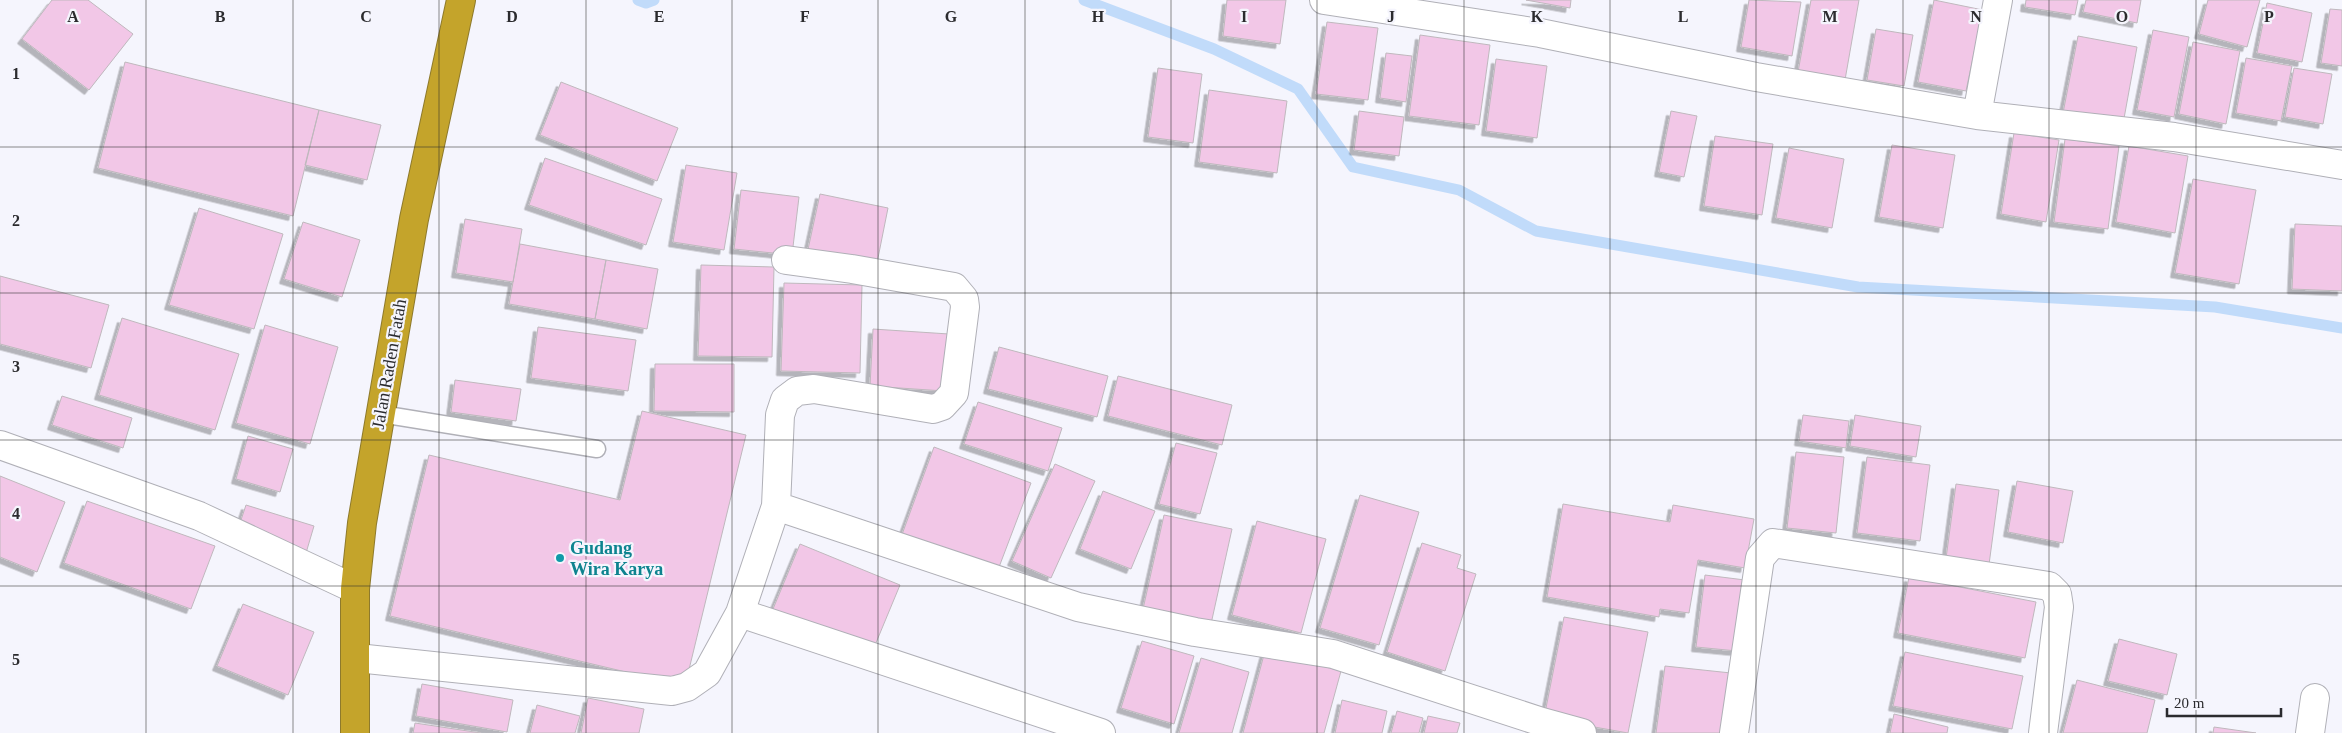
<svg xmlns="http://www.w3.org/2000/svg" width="2342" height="733" viewBox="0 0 2342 733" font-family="Georgia,serif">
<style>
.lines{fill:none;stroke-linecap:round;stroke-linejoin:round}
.stream{stroke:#c1dbfa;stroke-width:11}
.building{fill:#f2c7e7;stroke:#bfb8bd;filter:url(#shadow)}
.lane-casing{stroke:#b0b0b7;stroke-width:19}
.street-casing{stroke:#b0b0b7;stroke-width:30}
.highway-casing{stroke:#8e7a2c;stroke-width:30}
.lane{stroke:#fff;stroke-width:16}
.street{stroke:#fff;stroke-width:28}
.highway{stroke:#c4a42b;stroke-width:28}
.grid{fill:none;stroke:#2b2b2e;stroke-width:1;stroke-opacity:0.55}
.culture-dot{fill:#0f9aa8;stroke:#f5f5fd;stroke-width:2}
.labels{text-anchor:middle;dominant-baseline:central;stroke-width:4.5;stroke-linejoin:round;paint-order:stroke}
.street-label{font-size:18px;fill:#2b2b2e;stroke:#f5f5fd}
.culture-label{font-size:18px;font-weight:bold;fill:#0d838f;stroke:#f5f5fd;text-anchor:start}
.grid-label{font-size:16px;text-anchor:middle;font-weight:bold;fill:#2b2b2e;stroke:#f5f5fd;stroke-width:4.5;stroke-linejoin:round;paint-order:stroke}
</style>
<defs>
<filter id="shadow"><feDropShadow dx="-4.5" dy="4.5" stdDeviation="0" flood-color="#0004"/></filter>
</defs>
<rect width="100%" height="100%" fill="#f5f5fd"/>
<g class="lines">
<path class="stream" d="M638,0L646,3L654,0
M1084,0L1214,49L1298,89L1353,167L1459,190L1536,231L1858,287L2215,307L2342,328"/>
</g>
<path class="building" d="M52,0H88L133,34L89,90L22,39Z
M1227,0H1286L1280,44L1223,36Z
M1526,0H1571L1570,8Z
M1749,0L1801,2L1792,56L1741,47Z
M1811,0H1859L1845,80L1798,72Z
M1934,0L1983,10L1966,91L1918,82Z
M2026,0H2078L2075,15L2025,7Z
M2086,0H2141L2137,23L2083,12Z
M2208,0H2260L2247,47L2199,34Z
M2267,3L2312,13L2302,62L2257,53Z
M2330,9L2342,10V66L2321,63Z
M1327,22L1378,28L1368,100L1316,94Z
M1876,29L1913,35L1904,86L1867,80Z
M2153,30L2189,37L2174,117L2137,110Z
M1420,35L1490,45L1479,125L1409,116Z
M2078,36L2137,47L2123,124L2063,113Z
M2193,42L2240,51L2226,124L2179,114Z
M1386,53L1412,56L1406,102L1380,98Z
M2246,58L2292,66L2281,121L2236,113Z
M1496,59L1547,66L1537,138L1486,131Z
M125,62L319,110L293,216L98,168Z
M1158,68L1202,74L1193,143L1148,137Z
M2294,68L2332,74L2323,124L2285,117Z
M561,82L678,128L657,181L540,135Z
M1209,90L1287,101L1277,173L1199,162Z
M319,110L381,125L367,180L305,165Z
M1359,111L1404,117L1399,156L1354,150Z
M1671,111L1697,116L1684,177L1659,172Z
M2014,133L2059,140L2046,222L2001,214Z
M1715,136L1773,144L1762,215L1704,206Z
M2065,139L2119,146L2108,229L2054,222Z
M1892,145L1955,155L1943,228L1879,217Z
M2129,146L2188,156L2175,233L2116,222Z
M1789,148L1844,159L1832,228L1776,218Z
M545,158L662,199L646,245L529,205Z
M686,165L737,173L724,250L673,242Z
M2193,179L2256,190L2239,284L2175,273Z
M741,190L799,197L792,255L734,249Z
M820,194L888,208L876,268L807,254Z
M199,208L283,234L254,329L169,305Z
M465,219L522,229L513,282L456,273Z
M303,222L360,240L342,297L284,279Z
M2295,224L2342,226V291L2292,289Z
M520,244L606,260L595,319L509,304Z
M606,260L658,269L647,329L595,319Z
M701,265L774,267L772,357L698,356Z
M0,276L109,305L91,368L0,344Z
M784,283L862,285L860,373L781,371Z
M122,318L239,354L215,430L99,395Z
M265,325L338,347L310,444L236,423Z
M538,327L636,340L628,391L531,378Z
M873,329L949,334L944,391L870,386Z
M999,347L1108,376L1097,417L988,389Z
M655,364H734V412L654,411Z
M1118,376L1232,405L1222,445L1108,416Z
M455,380L521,389L516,421L451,412Z
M62,396L132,418L123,448L52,425Z
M978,402L1062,428L1048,471L964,444Z
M642,411L746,435L685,686L390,616L429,455L620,500Z
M1803,415L1849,421L1846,448L1799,441Z
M1855,415L1921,426L1916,457L1850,446Z
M248,436L293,449L280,492L236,479Z
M1176,443L1217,453L1200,514L1159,504Z
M934,447L1031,483L996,575L900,540Z
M1796,452L1844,457L1836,533L1787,528Z
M1867,457L1930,465L1920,541L1857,533Z
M1055,464L1095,481L1051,578L1012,561Z
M0,476L65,502L37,572L0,557Z
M2017,481L2073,491L2063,543L2008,532Z
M1956,484L1999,490L1988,572L1945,566Z
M1103,491L1155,511L1131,569L1080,549Z
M1360,495L1419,512L1379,645L1320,628Z
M87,501L215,546L191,609L64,563Z
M1563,504L1670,522L1673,505L1754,519L1745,568L1698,560L1689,613L1660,609L1659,617L1547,597Z
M246,505L314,526L306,553L237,532Z
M1164,515L1232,529L1211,624L1143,609Z
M1257,521L1326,539L1301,633L1232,615Z
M1422,543L1461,555L1457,568L1476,574L1445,671L1387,652Z
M800,544L900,585L873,650L773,609Z
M1705,575L1745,580L1737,651L1696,647Z
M1909,577L2036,602L2025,658L1898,633Z
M243,604L314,632L288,695L217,666Z
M1564,617L1648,632L1628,733L1544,718Z
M2119,639L2177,654L2167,695L2108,681Z
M1142,641L1194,656L1174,724L1121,708Z
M1265,651L1341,671L1324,733H1243Z
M1905,652L2023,676L2012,729L1893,706Z
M1201,658L1249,672L1232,733H1179Z
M1665,666L1731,673L1724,733H1656Z
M2077,680L2155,700L2147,733H2063Z
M422,684L513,700L507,732L416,716Z
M588,698L644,709L639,733H581Z
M1342,700L1387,711L1382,733H1335Z
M537,705L580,716L575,733H530Z
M1397,711L1423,718L1419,733H1391Z
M1894,714L1948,727L1947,733H1890Z
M1428,716L1460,723L1457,733H1424Z
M415,723L481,733H413Z
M2214,727L2256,733H2213Z"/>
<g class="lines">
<g class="lane-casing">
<path id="lane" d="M381,414L597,449"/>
</g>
<g class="street-casing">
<path id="street" d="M1324,0L1540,33L1756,77L1977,115L2174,137L2342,165
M1977,115L1998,0
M0,445L199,516L355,589
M776,506L1078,607L1195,632L1333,654L1542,722L1582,733
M740,613L1101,733
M357,658L672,691L687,687L707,673L740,613L776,506L780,415L785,400L797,391L814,389L933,409L942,406L954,393L965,307L964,299L954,287L852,269L786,260
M1734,733L1760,558L1773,543L2049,586L2057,594L2059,607L2043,733
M2310,733L2315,698"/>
</g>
<g class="highway-casing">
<path id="highway" d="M355,733V589L362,523L414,219L461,0"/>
</g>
<use href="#lane" class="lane"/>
<use href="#street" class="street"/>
<use href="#highway" class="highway"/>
</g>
<path class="grid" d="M146,0V733M293,0V733M439,0V733M586,0V733M732,0V733M878,0V733M1025,0V733M1171,0V733M1317,0V733M1464,0V733M1610,0V733M1756,0V733M1903,0V733M2049,0V733M2196,0V733M0,147H2342M0,293H2342M0,440H2342M0,586H2342"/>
<circle class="culture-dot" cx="560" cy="558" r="5"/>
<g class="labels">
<g class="street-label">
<text transform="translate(389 364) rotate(-80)">Jalan Raden Fatah</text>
</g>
<g class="culture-label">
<text x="570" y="548">Gudang<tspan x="570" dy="21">Wira Karya</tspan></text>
</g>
</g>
<g class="grid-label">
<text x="73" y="22">A</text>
<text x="220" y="22">B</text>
<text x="366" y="22">C</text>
<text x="512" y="22">D</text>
<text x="659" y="22">E</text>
<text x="805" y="22">F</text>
<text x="951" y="22">G</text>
<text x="1098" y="22">H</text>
<text x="1244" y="22">I</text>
<text x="1391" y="22">J</text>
<text x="1537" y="22">K</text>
<text x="1683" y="22">L</text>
<text x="1830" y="22">M</text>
<text x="1976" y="22">N</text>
<text x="2122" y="22">O</text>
<text x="2269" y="22">P</text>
<text x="16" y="79">1</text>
<text x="16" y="226">2</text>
<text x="16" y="372">3</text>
<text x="16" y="519">4</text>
<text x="16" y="665">5</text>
</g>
<path d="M2167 708v8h114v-8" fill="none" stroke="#2b2b2e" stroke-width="2.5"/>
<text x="2174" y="708" font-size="15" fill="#2b2b2e" stroke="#f5f5fd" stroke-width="4" paint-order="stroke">20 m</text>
</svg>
